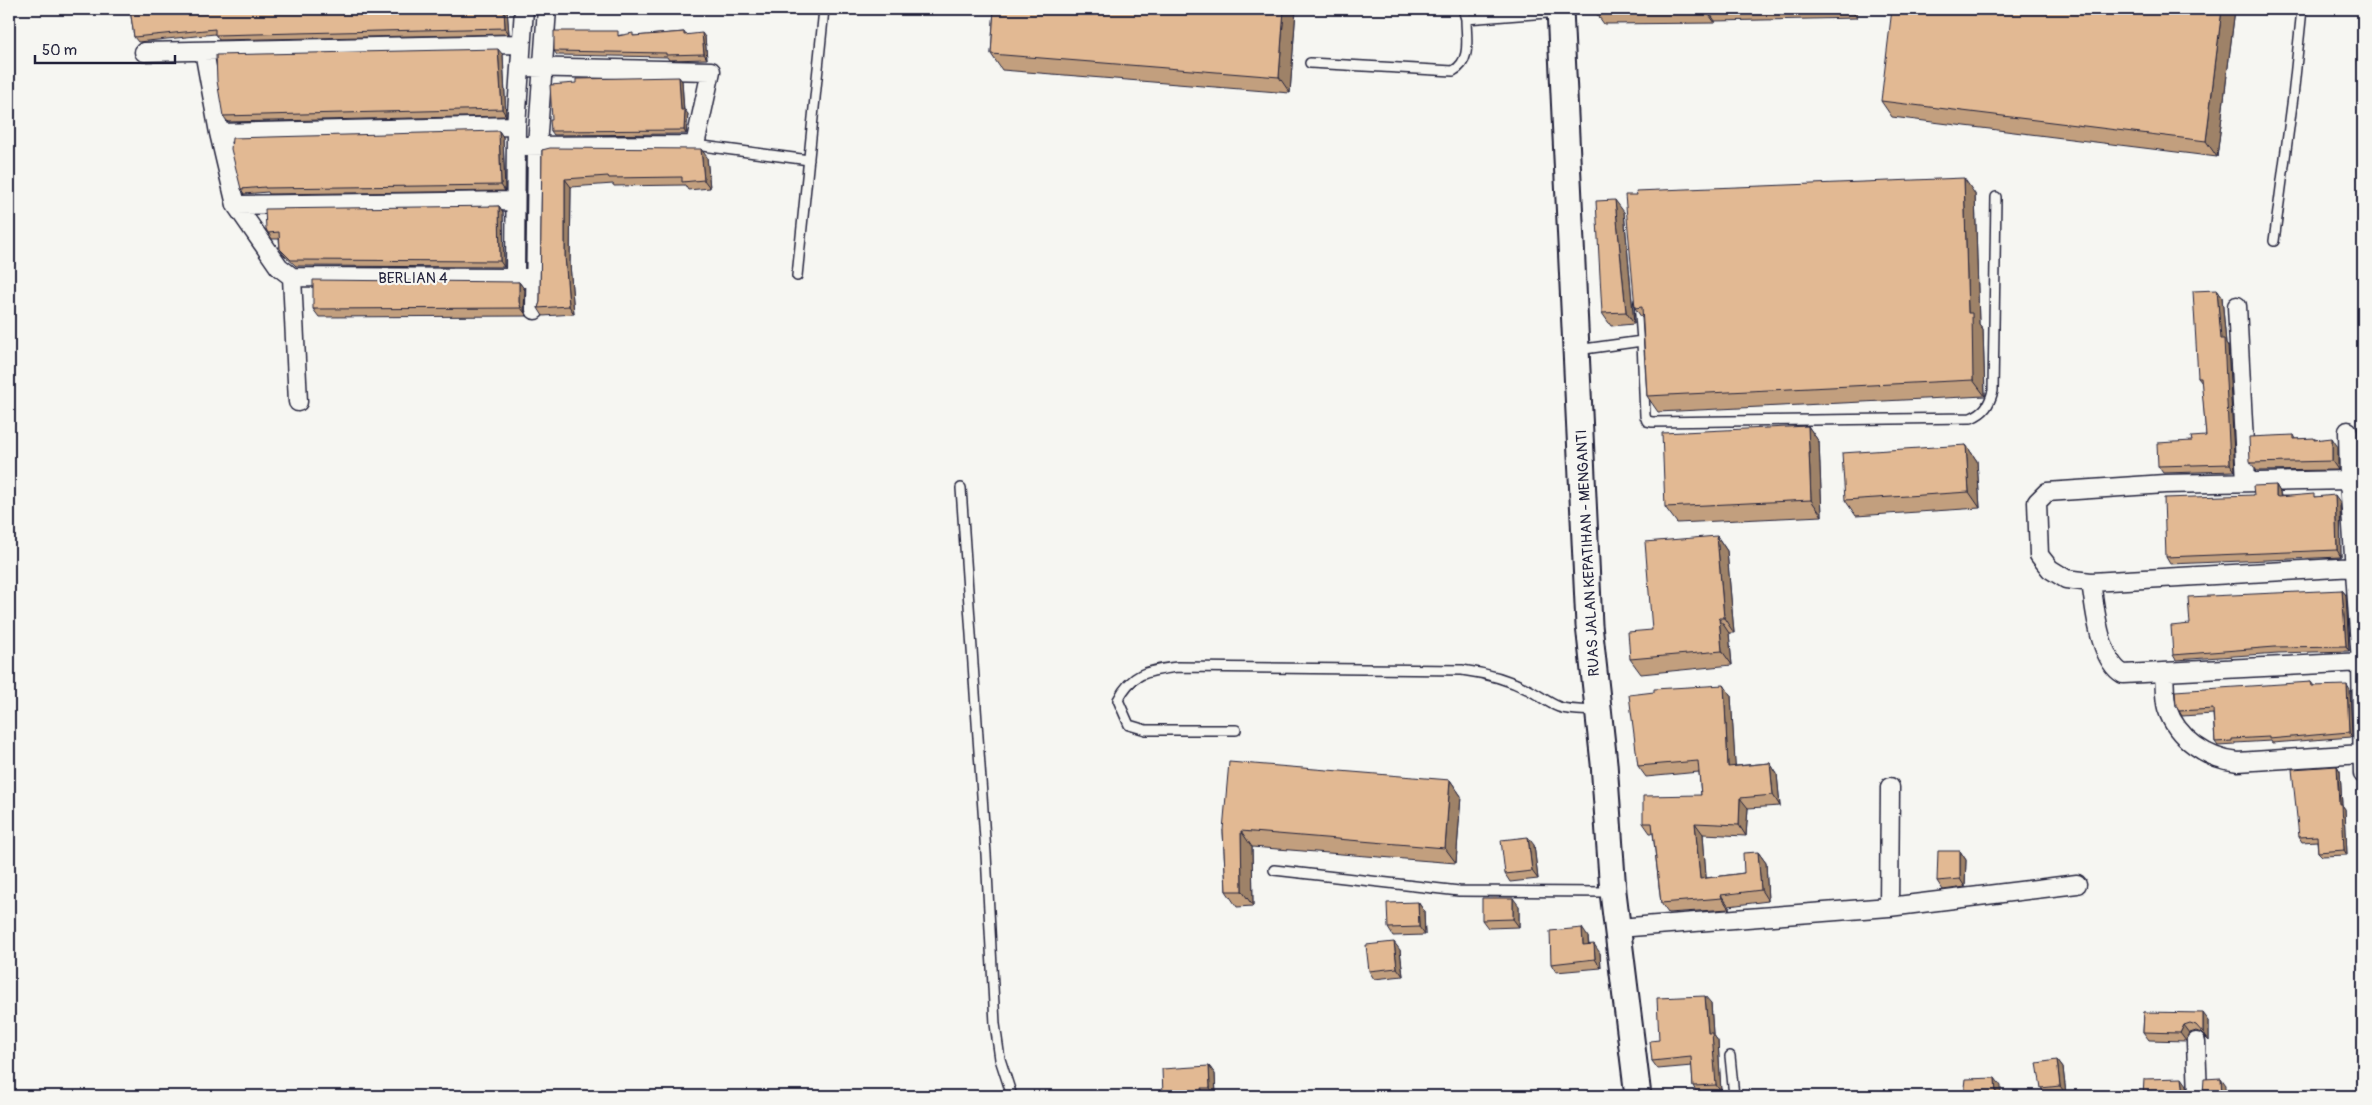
<svg xmlns="http://www.w3.org/2000/svg" width="2372" height="1105" viewBox="0 0 2372 1105" font-family="Pangolin,sans-serif">
<style>
.lines{fill:none;stroke-linecap:round;stroke-linejoin:round}
.lane-casing{stroke:#22223b;stroke-width:12}
.street-casing{stroke:#22223b;stroke-width:21}
.secondary-casing{stroke:#22223b;stroke-width:29}
.lane{stroke:#f6f6f2;stroke-width:9}
.street{stroke:#f6f6f2;stroke-width:18}
.secondary{stroke:#f6f6f2;stroke-width:25}
.wall{fill:#c29f7e;stroke:#22223b}
.shaded-wall{fill:#9e8267;stroke:#22223b}
.building{fill:#e2b993;stroke:#22223b}
.labels{text-anchor:middle;dominant-baseline:central;stroke-width:4.5;stroke-linejoin:round;paint-order:stroke}
.street-label{font-size:15px;fill:#22223b;stroke:#f6f6f2}
</style>
<rect width="100%" height="100%" fill="#f6f6f2"/>
<filter id="ink" filterUnits="userSpaceOnUse"><feTurbulence type="fractalNoise" baseFrequency=".02" numOctaves="2"/><feDisplacementMap in="SourceGraphic" scale="10" xChannelSelector="R" yChannelSelector="G"/><feConvolveMatrix kernelMatrix="1 2 1 2 8 2 1 2 1" color-interpolation-filters="sRGB"/></filter>
<g filter="url(#ink)">
<g class="lines">
<g class="lane-casing">
<path id="lane" d="M1463,9L1466,19L1560,12
M1310,63L1453,71C1472,61 1466,38 1466,19
M695,145L809,160
M2274,241L2293,97L2302,9
M797,276L824,9
M1642,341L1645,416L1647,421L1652,422L1971,418C1985,412 1989,405 1993,391L1996,197
M1577,350L1642,341L1639,302
M961,488L986,854L995,1024L1000,1059L1012,1096
M1236,730H1146L1129,725L1118,700C1132,672 1148,671 1177,667L1462,670C1485,673 1508,679 1529,690C1539,695 1548,703 1559,707C1571,711 1585,710 1598,711
M1274,870L1459,891L1610,892
M1730,1056L1734,1096"/>
</g>
<g class="street-casing">
<path id="street" d="M204,51L219,133L236,205L279,267L292,277L298,402
M144,52L521,44
M219,133L516,126
M517,146L695,145L711,71L520,67
M236,205L515,201
M292,277L527,278
M515,277L516,126L524,9
M2237,306L2246,482
M535,310L537,146L547,9
M2348,431L2349,480L2361,662L2363,774
M2349,480L2165,484L2047,492L2037,502L2039,555L2050,569L2066,579L2091,582L2355,567
M2091,582C2095,608 2099,660 2123,674L2363,662
M2164,673C2165,684 2164,697 2167,708C2177,739 2208,759 2238,762L2362,754
M1889,907L1890,787
M1618,928L1889,907L2077,884
M2196,1042L2198,1096"/>
</g>
<g class="secondary-casing">
<path id="secondary" d="M1560,9L1589,625L1604,763L1613,892L1638,1096"/>
</g>
<use href="#lane" class="lane"/>
<use href="#street" class="street"/>
<use href="#secondary" class="secondary"/>
</g>
<path class="wall" d="M130,9H507L509,34L219,40L215,34L138,42L134,37Z
M994,9H1296L1290,93L1002,70L991,54Z
M1594,9H1857V18L1715,21V23L1604,24L1594,10Z
M2235,9L2217,157L1892,117L1881,101Z
M684,32L686,35L705,37L707,59L669,60L667,57L557,55L554,51L621,35L635,36Z
M503,55L506,116L228,122L223,116Z
M682,81L684,110L688,114L686,134L554,135L551,131L552,120Z
M499,131L503,137L505,191L269,194L268,192L244,194L241,189Z
M542,150L707,157L710,188L688,190L685,185L614,186L613,184L571,187L570,264L574,314L543,316L538,308L540,302Z
M1975,194L1979,324L1983,329L1985,396L1658,412L1647,396L1642,318L1635,308Z
M499,206L503,212L504,267L296,266L284,255L280,249L279,239H272L266,229Z
M1624,212L1634,324L1611,326L1602,313Z
M519,282L525,290L524,310L527,316L319,317L313,309Z
M2217,290L2222,297L2226,343L2228,346L2235,471L2163,473L2158,466L2192,441L2206,436L2202,382L2198,377Z
M1808,426L1819,442L1822,516L1677,523L1665,507Z
M2294,435L2296,439H2315L2338,447V470L2257,471L2251,463Z
M1966,445L1977,461L1980,508L1856,516L1845,500Z
M2276,485L2280,492L2281,496L2316,497L2340,502L2341,557L2170,564L2166,557L2254,495Z
M1717,536L1727,551L1734,633H1729L1732,665L1641,674L1630,659L1652,630Z
M2342,590L2346,595L2349,651L2278,653L2176,660L2173,655L2190,624Z
M2311,682L2314,686L2350,690L2352,737L2272,743L2271,741L2235,743V745L2218,746L2215,742L2213,714L2182,716L2179,711Z
M1724,685L1731,696L1735,766L1770,763L1777,774L1780,806L1748,808L1746,836L1703,834L1706,878L1744,873L1758,852L1766,863L1768,901L1729,906V909L1668,913L1661,903L1653,833H1650L1643,823L1701,795L1699,772L1646,777L1638,766Z
M2337,766L2340,771L2342,805L2345,809L2347,855L2322,856L2318,852L2317,841L2302,842L2299,837Z
M1450,780L1461,796L1456,863L1252,847L1253,906L1237,907L1226,891L1223,830Z
M1534,845L1538,879L1510,882L1505,874Z
M1960,851L1966,860L1965,887L1943,890L1937,881Z
M1418,902L1424,911L1425,935L1393,936L1388,928Z
M1519,906V927L1488,928L1482,920Z
M1588,937L1589,945L1600,953L1601,968L1556,972L1551,964Z
M1400,950L1403,976L1374,979L1369,971Z
M1711,1003L1713,1034L1718,1041L1721,1092L1698,1094L1693,1086L1692,1066L1658,1069L1652,1061L1659,1040Z
M2144,1012L2209,1021V1041L2201,1033L2196,1031L2190,1033L2186,1041L2149,1040L2143,1032Z
M2057,1060L2063,1068L2066,1094L2046,1096L2041,1088Z
M1209,1066L1215,1074L1216,1096H1163Z"/>
<path class="shaded-wall" d="M504,9H507L509,34L505,28Z
M1284,9H1296L1290,93L1279,77Z
M1705,9H1707L1715,21V23Z
M1851,9H1857V18Z
M2222,9H2235L2217,157L2206,141Z
M702,33L705,37L707,59L704,54Z
M498,49L503,55L506,116L502,109Z
M679,77L682,81L684,115L681,110Z
M685,110L688,114L686,134L684,130Z
M499,131L503,137L505,191L501,185Z
M701,149L707,157L710,188L704,180Z
M1964,178L1975,194L1979,324L1983,329L1985,396L1973,380L1968,313Z
M565,179L571,187L570,264L574,314L569,306L565,256Z
M1615,200L1624,212L1634,324L1626,312Z
M499,206L503,212L504,267L500,261Z
M519,282L525,290L524,310L527,316L521,308L519,302Z
M2217,290L2222,297L2226,343L2228,346L2235,471L2230,464Z
M1808,426L1819,442L1822,516L1811,500Z
M2332,438L2338,447V470L2332,461Z
M1966,445L1977,461L1980,508L1969,492Z
M2276,485L2280,492L2281,503L2276,496Z
M2335,495L2340,502L2341,557L2337,550Z
M1717,536L1727,551L1734,633L1724,618Z
M2342,590L2346,595L2349,651L2346,646Z
M1719,618L1729,633L1732,665L1722,651Z
M1724,685L1731,696L1736,778L1728,767Z
M2347,685L2350,690L2352,737L2349,732Z
M1770,763L1777,774L1780,806L1773,795Z
M2337,766L2340,771L2342,805L2345,809L2347,855L2344,850Z
M1450,780L1461,796L1456,863L1445,848Z
M1740,798L1748,808L1746,836L1739,825Z
M1695,823L1703,834L1707,890L1700,879Z
M1241,831L1252,847L1253,906L1242,891Z
M1528,837L1534,845L1538,879L1532,871Z
M1960,851L1966,860L1965,887L1960,879Z
M1758,852L1766,863L1768,901L1761,890Z
M1721,895L1729,906V909L1722,898Z
M1513,898L1519,906V927L1513,919Z
M1418,902L1424,911L1425,935L1419,927Z
M1582,928L1588,937L1589,954L1583,945Z
M1394,942L1400,950L1403,976L1397,968Z
M1594,944L1600,953L1601,968L1595,959Z
M1705,996L1711,1003L1713,1034L1718,1041L1721,1092L1716,1085L1708,1033Z
M2203,1013L2209,1021V1041L2203,1033Z
M2184,1025L2190,1033L2186,1041L2180,1033Z
M2057,1060L2063,1068L2066,1094L2060,1086Z
M1209,1066L1215,1074L1216,1096L1210,1088Z
M1995,1078L2001,1086V1096H1996Z
M2182,1078L2187,1085L2188,1096H2185L2184,1094Z
M2221,1078L2226,1085V1096H2222Z
M1201,1088L1207,1096H1202Z"/>
<path class="building" d="M130,9H504L505,28L215,35V29L134,37Z
M994,9H1284L1279,77L991,54Z
M1594,9H1705L1594,10Z
M1892,9H2222L2206,141L1881,101Z
M554,31H618V36L633,33V36L684,32V35L702,33L704,54L666,55V53L554,51Z
M498,49L502,109L223,116L217,81L216,55Z
M679,77L681,110H685L684,130L551,131L550,120H552L550,85L576,83V79Z
M499,131L501,185L265,188V187L241,189L231,149L232,138Z
M550,148L701,149L704,180L682,182V177L609,178L608,176L565,179V256L569,306L538,308L540,302L542,150Z
M1964,178L1968,313H1972L1973,380L1647,396L1642,307L1635,308L1625,195H1637L1636,191Z
M1615,200L1626,312L1602,313L1596,201Z
M499,206L500,261L291,260L280,249L279,232L268,233L266,229L265,209Z
M313,280L519,282V302L521,308L313,309Z
M2217,290L2221,339H2224L2230,464L2158,466L2157,443L2192,441L2191,437L2206,436L2201,377H2198L2193,291Z
M1808,426L1811,500L1665,507L1662,433Z
M2294,435V439L2314,438V440L2332,438V461L2251,463L2250,461L2249,437Z
M1966,445L1969,492L1845,500L1842,453Z
M2276,485V496L2278,497L2314,494V497L2335,495L2337,550L2166,557L2164,498L2254,495L2253,486Z
M1717,536L1724,618H1719L1722,651L1630,659L1628,632L1652,630L1645,542Z
M2342,590L2346,646L2275,647L2173,655L2171,626L2190,624L2188,597Z
M2311,682L2312,686L2347,685L2349,732L2269,739V737L2232,739V741L2215,742L2213,709L2179,711L2176,706L2175,691Z
M1724,685L1728,767L1770,763L1773,795L1740,798L1739,825L1695,823L1700,879L1744,873L1743,853L1758,852L1761,890L1721,895L1722,898L1661,903L1652,823H1643V796L1701,795L1698,761L1638,766L1629,695L1654,692V689Z
M1229,762L1450,780L1445,848L1241,831L1242,891H1226L1223,830Z
M2337,766L2339,804H2342L2344,850L2318,852L2317,836L2299,837L2292,769Z
M1528,837L1532,871L1505,874L1501,840Z
M1938,851H1960V879L1937,881Z
M1482,898H1513V919L1482,920Z
M1418,902L1419,927L1388,928L1387,903Z
M1582,928L1583,945L1594,944L1595,959L1551,964L1550,931Z
M1394,942L1397,968L1369,971L1366,945Z
M1705,996L1708,1033H1712L1716,1085L1693,1086L1691,1057L1652,1061L1650,1041L1659,1040L1657,998Z
M2144,1012L2203,1013V1033L2196,1025L2190,1023L2184,1025L2180,1033L2143,1032Z
M2057,1060L2060,1086L2041,1088L2037,1063Z
M1209,1066L1210,1088H1201L1202,1096H1163L1162,1069Z
M1995,1078L1996,1096H1964L1966,1079Z
M2182,1078L2184,1094L2187,1096H2143L2144,1079Z
M2221,1078L2222,1096H2199L2203,1094L2204,1079Z"/>
</g>
<g class="labels">
<g class="street-label">
<text x="413" y="278">BERLIAN 4</text>
<text transform="translate(1588 553) rotate(-93)">RUAS JALAN KEPATIHAN - MENGANTI</text>
</g>
</g>
<rect width="2372" height="1105" fill="none" stroke="#f6f6f2" stroke-width="30"/>
<rect x="15" y="15" width="2342" height="1075" fill="none" stroke="#22223b" stroke-width="2" filter="url(#ink)"/>
<path d="M35 55v8h140v-8" fill="none" stroke="#22223b" stroke-width="2.5"/>
<text x="42" y="55" font-size="15" fill="#22223b" stroke="#f6f6f2" stroke-width="4" paint-order="stroke">50 m</text>
</svg>
